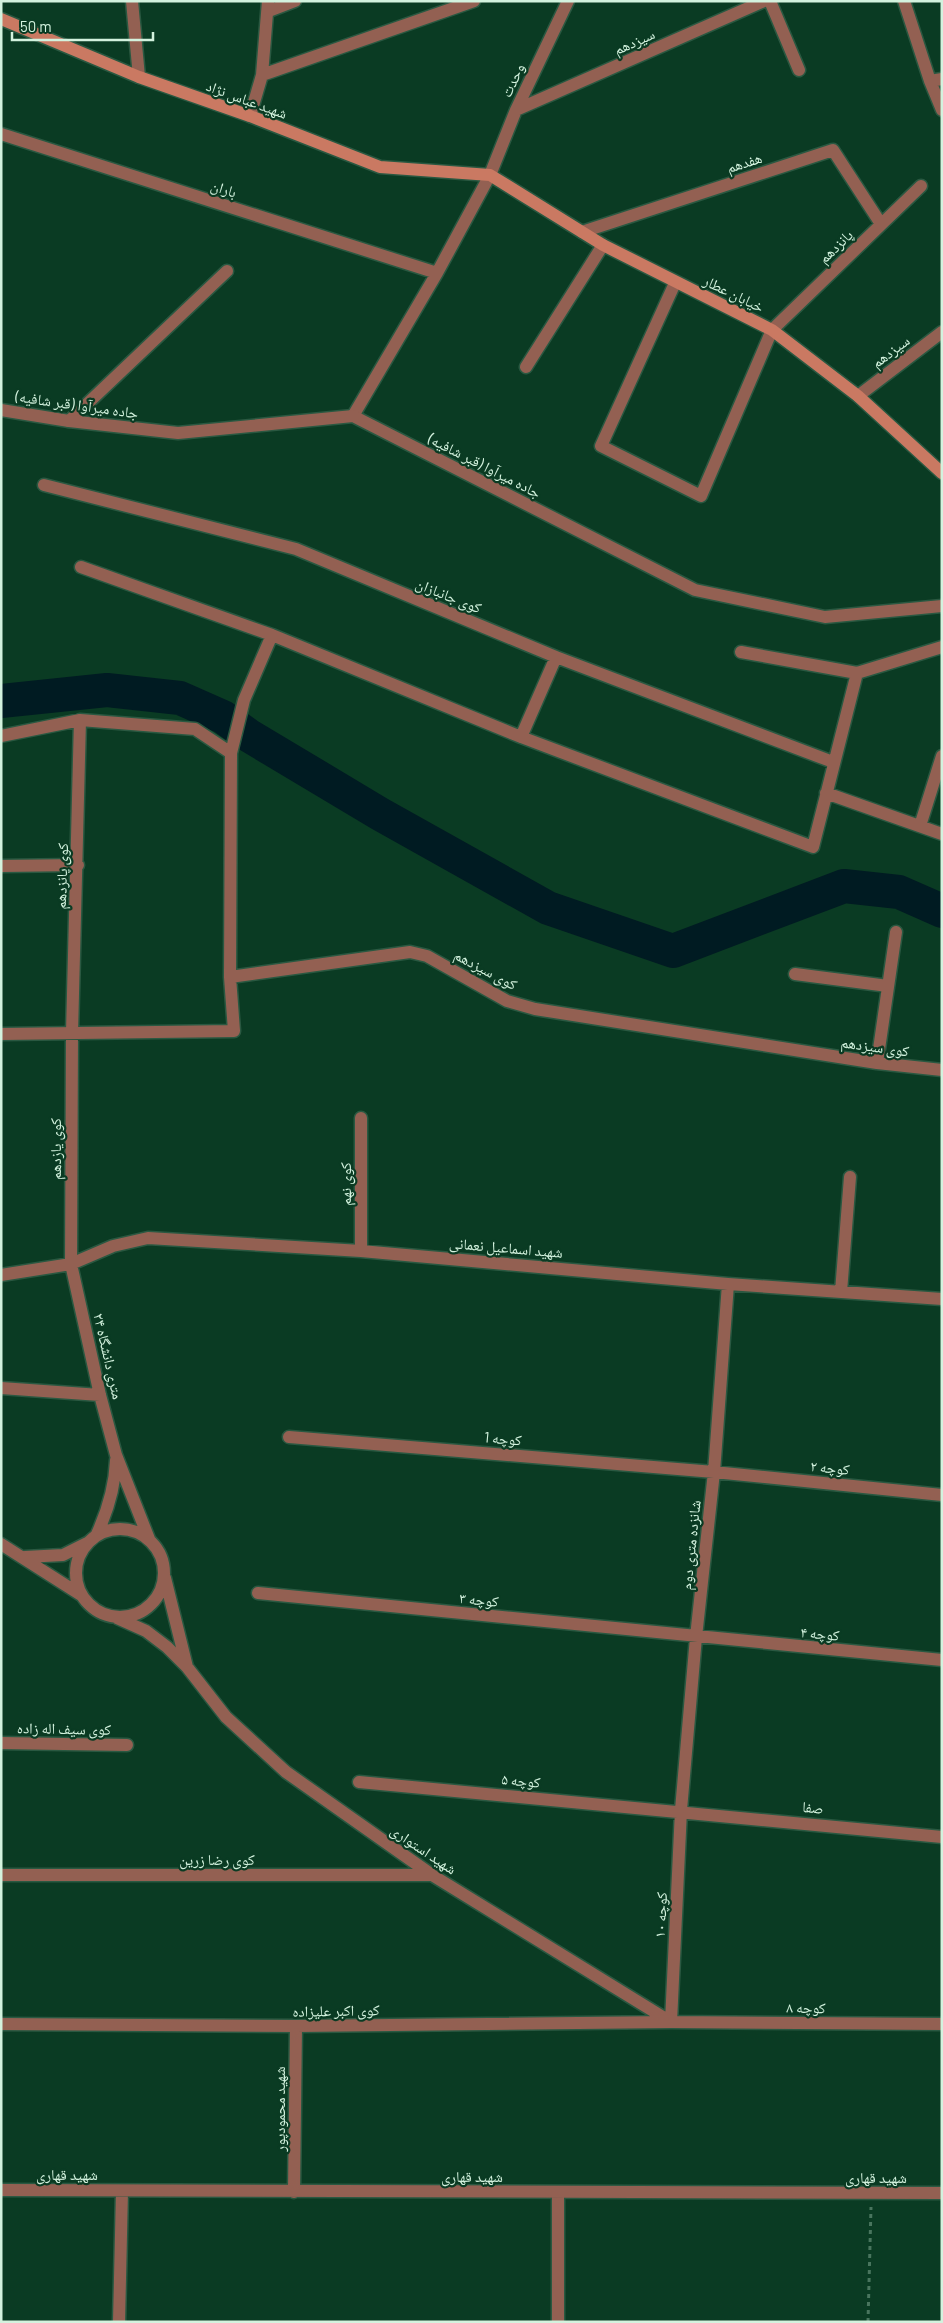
<svg xmlns="http://www.w3.org/2000/svg" width="943" height="2323" viewBox="0 0 943 2323" font-family="Barlow,'Noto Naskh Arabic',sans-serif">
<style>
.lines{fill:none;stroke-linecap:round;stroke-linejoin:round}
.river{stroke:#001b22;stroke-width:34}
.minor-casing{stroke:#2a5841;stroke-width:15}
.tertiary-casing{stroke:#2a5841;stroke-width:15}
.secondary-casing{stroke:#2a5841;stroke-width:15}
.path{stroke:#49755e;stroke-width:3;stroke-dasharray:4 4;stroke-linecap:butt}
.minor{stroke:#936052;stroke-width:12}
.tertiary{stroke:#936052;stroke-width:12}
.secondary{stroke:#ca7962;stroke-width:12}
.labels{text-anchor:middle;dominant-baseline:central;stroke-width:4.5;stroke-linejoin:round;paint-order:stroke}
.street-label{font-size:15px;fill:#d3f2de;stroke:#0a3b23}
</style>
<rect width="100%" height="100%" fill="#0a3b23"/>
<g class="lines">
<path class="river" d="M1,701L107,690L180,698L223,717L248,735L380,814L548,908L673,951L844,886L899,892L942,911"/>
<g class="minor-casing">
<path id="minor" d="M132,1L139,77
M770,1L799,70
M904,1L930,81
M269,11L295,1
M262,75L474,1
M942,79L930,81L942,110
M516,110L764,1
M250,116L262,75L268,1
M1,134L437,273
M582,232L833,150L881,224
M675,283L601,446L701,496L772,330L921,186
M526,367L603,245
M858,396L942,332
M353,416L437,273L490,175L516,110L568,1
M69,421L227,271
M44,485L296,549L556,657L833,762
M81,567L272,635L521,737L813,847L857,673L942,647
M741,652L857,673
M80,720L72,1033L71,1264L100,1395L116,1455L149,1539
M1,736L80,720L195,729L231,753
M521,737L556,657
M826,793L942,834
M920,826L942,756
M1,866L78,865
M795,974L888,986
M230,977L231,753L244,700L272,635
M1,1034L234,1031L230,977L410,952L427,956L507,1001L535,1009L877,1063L942,1070
M877,1063L896,932
M361,1118V1251
M1,1275L71,1264L113,1246L148,1238L361,1251L728,1284L942,1299
M841,1292L850,1177
M1,1388L100,1395
M289,1437L714,1472L942,1495
M76 1573a44 44 0 1 1 88 0a44 44 0 1 1-88 0Z
M97,1534C108,1510 115,1486 116,1460
M1,1544L81,1595
M25,1557L63,1555L87,1543
M165,1578L187,1667
M258,1593L942,1660
M117,1618L146,1631L167,1647L187,1667L226,1717L286,1772L432,1875L671,2022
M1,1743L127,1745
M359,1782L942,1837
M1,1875H432
M671,2022L681,1810L696,1637L714,1472L728,1284
M1,2024L296,2026L671,2022L942,2024
M1,2190L942,2193
M294,2192L296,2026
M119,2322L122,2191
M558,2322V2193"/>
</g>
<g class="tertiary-casing">
<path id="tertiary" d="M1,410L69,421L178,433L353,416L695,590L825,617L942,606"/>
</g>
<g class="secondary-casing">
<path id="secondary" d="M1,19L139,77L250,116L380,167L490,175L603,245L772,330L858,396L942,473"/>
</g>
<path class="path" d="M868,2322L871,2207"/>
<use href="#minor" class="minor"/>
<use href="#tertiary" class="tertiary"/>
<use href="#secondary" class="secondary"/>
</g>
<g class="labels">
<g class="street-label">
<text transform="translate(634 41) rotate(-24)">سیزدهم</text>
<text transform="translate(512 80) rotate(-65)">وحدت</text>
<text transform="translate(247 99) rotate(20)">شهید عباس نژاد</text>
<text transform="translate(744 162) rotate(-18)">هفدهم</text>
<text transform="translate(224 188) rotate(18)">باران</text>
<text transform="translate(835 246) rotate(-44)">پانزدهم</text>
<text transform="translate(734 293) rotate(26)">خیابان عطار</text>
<text transform="translate(890 351) rotate(-37)">سیزدهم</text>
<text transform="translate(77 404) rotate(8)">جاده میرآوا (قبر شافیه)</text>
<text transform="translate(485 465) rotate(27)">جاده میرآوا (قبر شافیه)</text>
<text transform="translate(449 595) rotate(22)">کوی جانبازان</text>
<text transform="translate(61 876) rotate(-88)">کوی پانزدهم</text>
<text transform="translate(486 969) rotate(28)">کوی سیزدهم</text>
<text transform="translate(875 1046) rotate(8)">کوی سیزدهم</text>
<text transform="translate(55 1149) rotate(-90)">کوی یازدهم</text>
<text transform="translate(345 1184) rotate(-90)">کوی نهم</text>
<text transform="translate(506 1247) rotate(5)">شهید اسماعیل نعمانی</text>
<text transform="translate(109 1356) rotate(77)">۲۴ متری دانشگاه</text>
<text transform="translate(503 1438) rotate(5)">کوچه 1</text>
<text transform="translate(830 1467) rotate(6)">کوچه ۲</text>
<text transform="translate(690 1545) rotate(-84)">شانزده متری دوم</text>
<text transform="translate(479 1599) rotate(6)">کوچه ۳</text>
<text transform="translate(820 1633) rotate(5)">کوچه ۴</text>
<text transform="translate(64 1728) rotate(1)">کوی سیف اله زاده</text>
<text transform="translate(521 1780) rotate(5)">کوچه ۵</text>
<text transform="translate(813 1807) rotate(6)">صفا</text>
<text transform="translate(424 1849) rotate(34)">شهید استواری</text>
<text x="217" y="1859">کوی رضا زرین</text>
<text transform="translate(660 1915) rotate(-87)">کوچه ۱۰</text>
<text transform="translate(806 2007) rotate(1)">کوچه ۸</text>
<text transform="translate(336 2010) rotate(-1)">کوی اکبر علیزاده</text>
<text transform="translate(279 2109) rotate(-90)">شهید محمودپور</text>
<text x="67" y="2174">شهید قهاری</text>
<text x="472" y="2176">شهید قهاری</text>
<text x="876" y="2177">شهید قهاری</text>
</g>
</g>
<rect width="943" height="2323" fill="none" stroke="#d3f2de" stroke-width="5"/>
<path d="M12 32v8h141v-8" fill="none" stroke="#d3f2de" stroke-width="2.5"/>
<text x="20" y="32" font-size="15" fill="#d3f2de" stroke="#0a3b23" stroke-width="4" paint-order="stroke">50 m</text>
</svg>
